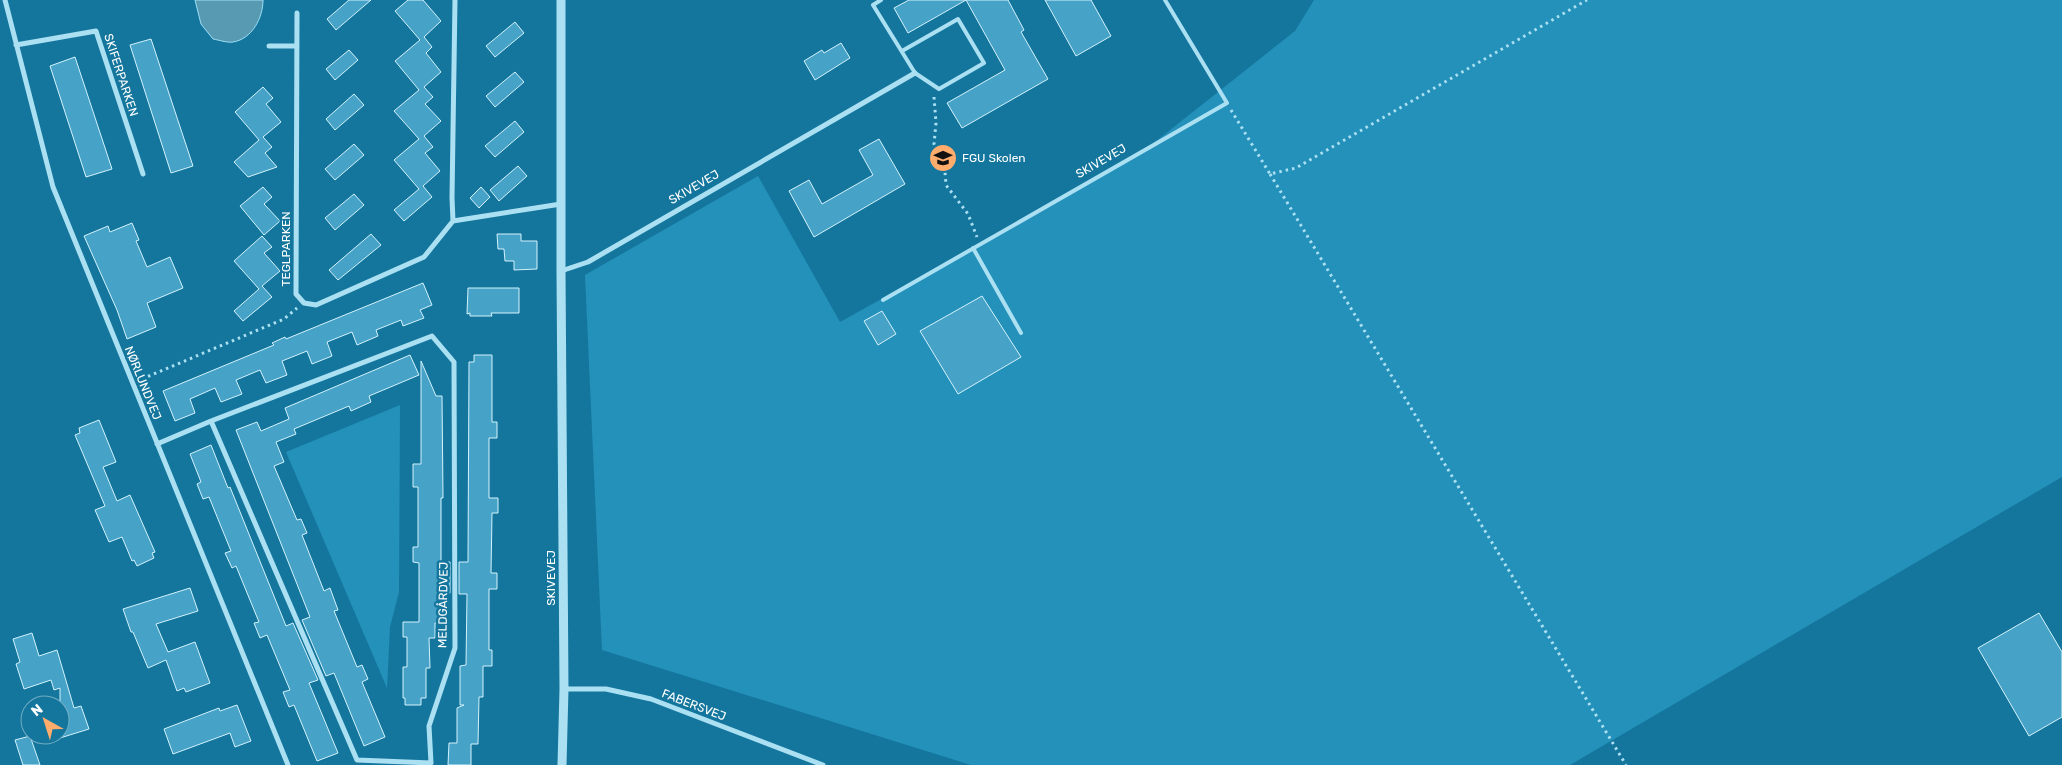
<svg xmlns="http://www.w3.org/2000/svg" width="2062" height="765" viewBox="0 0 2062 765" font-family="Rubik,sans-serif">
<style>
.green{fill:#2491ba}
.water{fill:#599ab3;stroke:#9ddff6}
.building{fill:#46a3c7;stroke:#d3f2fd}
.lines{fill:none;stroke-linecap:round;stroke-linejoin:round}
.path{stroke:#abe0f3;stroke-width:3;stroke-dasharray:2.5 4;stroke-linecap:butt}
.service{stroke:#abe0f3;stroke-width:4}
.minor{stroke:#abe0f3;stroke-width:5}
.tertiary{stroke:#abe0f3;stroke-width:9}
.labels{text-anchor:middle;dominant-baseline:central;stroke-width:5;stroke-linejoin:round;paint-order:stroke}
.street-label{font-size:12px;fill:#fff;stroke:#14769d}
.poi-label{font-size:12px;fill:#fff;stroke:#14769d;text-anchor:start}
</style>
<rect width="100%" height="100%" fill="#14769d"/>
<path class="green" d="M1314,0H2062V477L1570,765H971L602,650L585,275L758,176L840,322L1136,157L1295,31Z
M400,405L399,592L390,627L387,688L286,452Z"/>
<path class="water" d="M195,0H263C263,18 252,39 233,42C227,43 219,40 213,39L201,24Z"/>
<path class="building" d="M349,0H371L336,30L327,19Z
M408,0H423L441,21L424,37L432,47L426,53L441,72L424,87L433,97L425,104L441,121L424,136L433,147L425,153L440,171L423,186L432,197L404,221L394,210L419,189L394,160L419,139L394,111L419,90L395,61L420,40L395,11Z
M909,0H1008L1024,30L1021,32L1048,79L962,128L947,103L1005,70L966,0L908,33L894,8Z
M1045,0H1091L1111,36L1076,56Z
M515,22L524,33L495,57L486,46Z
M151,39L193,166L171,173L130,45Z
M841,43L850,58L815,80L804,61L822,50L824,53Z
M349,50L358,60L335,80L326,69Z
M75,57L112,169L86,177L50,66Z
M515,72L524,82L495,107L486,96Z
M263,87L273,98L266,104L281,122L263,137L272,147L265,153L277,167L248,177L234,162L259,140L235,112Z
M354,94L364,105L335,130L326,119Z
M515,121L524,132L495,157L485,146Z
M879,139L905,184L814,237L789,191L809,180L822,204L873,175L859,150Z
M354,144L364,155L335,180L325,169Z
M518,166L527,176L499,201L490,190Z
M263,187L272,197L264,204L280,221L264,235L240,206Z
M481,187L490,197L479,208L470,198Z
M354,194L364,205L335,230L325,218Z
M132,223L139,240L136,241L147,267L170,257L183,288L147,303L156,327L127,339L117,310L84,236L108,226L110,232Z
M371,234L381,245L338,280L329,270Z
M497,234H521V241H537V269L514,270V261H505L504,249H498Z
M262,236L272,247L264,253L280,271L262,286L272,297L243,321L234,311L259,289L234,261Z
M423,283L432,305L420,310L424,318L403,326L401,320L376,330L378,336L357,345L352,332L327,342L332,356L312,364L307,351L282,361L287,375L266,383L260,370L236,380L242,394L221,402L215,388L190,399L195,413L175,421L163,391L274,345L272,343L285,337L286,339Z
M468,288H519V313H491L492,316H470V313L467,314Z
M982,296L1021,357L958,394L920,331Z
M882,311L896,334L878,345L864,321Z
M410,355L419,375L369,396L371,402L351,411L349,406L294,429L296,434L276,442L284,462L274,466L297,520L301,519L307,533L302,535L324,591L330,588L338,610L334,611L357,667L362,665L368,679L362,682L385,737L364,746L334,673L326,676L302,620L310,617L236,430L257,422L261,431L289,419L285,408Z
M474,355H492V422H497V438H489V498H498V513H492L491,573H497V589H489V650H492V666H483V697H479L478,744H471V765H448L449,743H457V708L464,705H460V666L466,665L467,594H459V562H468L469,362H474Z
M421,361L436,396H442L443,498H441V562H450V593H439V623H435V638H429L430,668H426V698H421V705H405V698H403V667H407V637H403V622H419V563L413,562V547H418V487H413V464H421Z
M99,420L116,462L103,467L117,501L130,495L155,552L152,553L154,558L137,566L134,560L132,561L122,537L109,542L95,510L105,506L75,435L80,433L79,428Z
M211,445L228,488L230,487L286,626L293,623L318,680L309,683L338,753L317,761L294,705L289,707L283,692L290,690L267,635L260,638L254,623L259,622L236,566L232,568L225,553L231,551L209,497L203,499L197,484L201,482L190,454Z
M190,588L198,611L156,624L168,652L195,642L210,683L186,692L184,688L177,691L166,660L148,668L133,632H131L123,609Z
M2039,613L2062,652V717L2029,736L1978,648Z
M32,633L39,656L57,650L74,708L81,706L89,729L60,738V688L54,690L51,680L24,689L16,664L20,662L13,639Z
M237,705L251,741L235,747L230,733L173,754L164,729L219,708L220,711Z
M30,736L40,765H23L15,740Z"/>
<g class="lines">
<path class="path" d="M934,97L936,123L934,144L945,172L946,185L968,214L977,237
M1231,110L1270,174L1296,168L1587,0
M1270,174L1626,765
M142,379L284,319L297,308"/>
<path class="service" d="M881,0L873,5L915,73L939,89L984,63L958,19L902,51
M973,248L1021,333
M883,300L1227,103L1165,0"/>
<path class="minor" d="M5,0L53,187L288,765
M297,13L296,294L304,303L316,305L424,257L453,221L452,198L455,0
M16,45L96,31L143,174
M269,46H297
M453,221L561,204
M561,271L588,262L915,73
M157,444L211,421L432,336L454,362L455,648L429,726L431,763L357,760L211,421
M564,689H606L651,699L823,765"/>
<path class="tertiary" d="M561,0V271L564,689L562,765"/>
</g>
<defs>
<g id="school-disc" transform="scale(1.4375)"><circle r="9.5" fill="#ffac6d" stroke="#14769d"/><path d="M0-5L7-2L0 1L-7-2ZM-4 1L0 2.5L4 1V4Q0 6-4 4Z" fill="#111"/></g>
</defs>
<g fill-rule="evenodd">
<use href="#school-disc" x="943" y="158"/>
</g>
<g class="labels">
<g class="street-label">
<text transform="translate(121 75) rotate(72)">SKIFERPARKEN</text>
<text transform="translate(1101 161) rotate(-30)">SKIVEVEJ</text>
<text transform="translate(694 187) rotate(-30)">SKIVEVEJ</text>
<text transform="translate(286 249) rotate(-90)">TEGLPARKEN</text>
<text transform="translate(143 383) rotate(68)">NØRLUNDVEJ</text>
<text transform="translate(551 578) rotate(-90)">SKIVEVEJ</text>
<text transform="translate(443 605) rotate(-89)">MELDGÅRDVEJ</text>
<text transform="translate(694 705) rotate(21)">FABERSVEJ</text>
</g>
<g class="poi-label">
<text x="962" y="158">FGU Skolen</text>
</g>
</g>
<g transform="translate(45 720) rotate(321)"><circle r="24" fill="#14769d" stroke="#72adc4"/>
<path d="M0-4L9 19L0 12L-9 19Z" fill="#ffac6d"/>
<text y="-8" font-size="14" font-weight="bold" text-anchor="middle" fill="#ffffff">N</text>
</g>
</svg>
